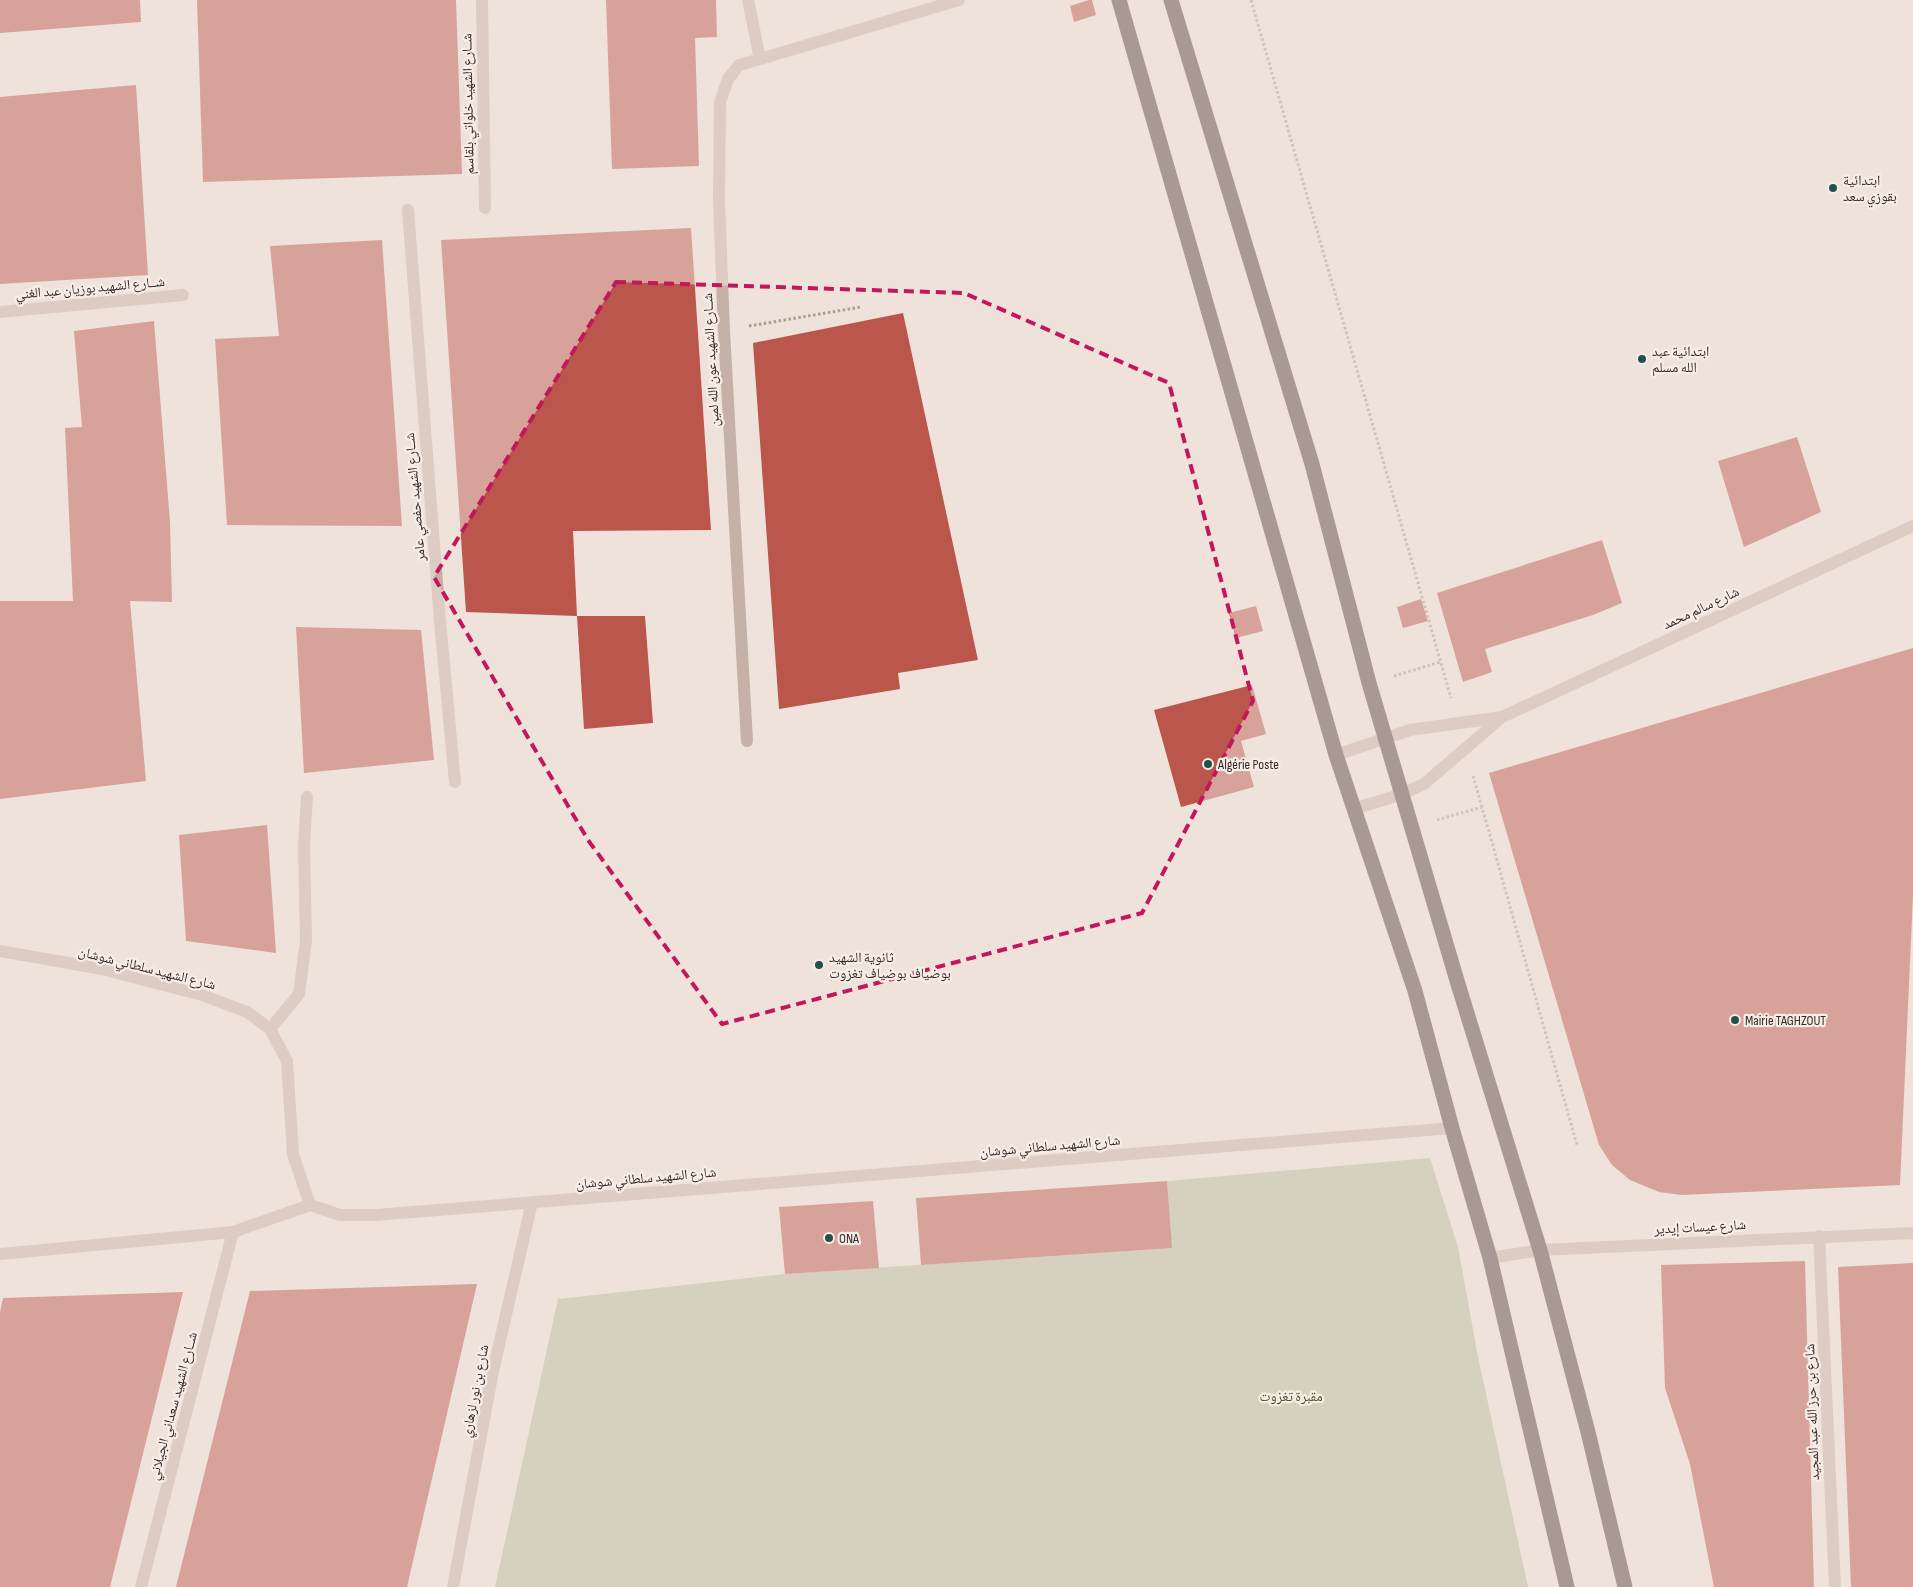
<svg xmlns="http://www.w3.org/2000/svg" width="1913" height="1587" viewBox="0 0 1913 1587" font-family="'Sofia Sans Condensed','Noto Naskh Arabic',sans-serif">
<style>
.green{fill:#b7bd9c}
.building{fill:#bb564c}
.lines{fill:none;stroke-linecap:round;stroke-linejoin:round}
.path{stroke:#b29b92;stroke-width:3;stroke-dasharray:2.5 2.5;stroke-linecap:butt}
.minor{stroke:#c6b1a8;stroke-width:12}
.highway{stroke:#54423f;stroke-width:15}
.marked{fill:none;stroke:#c2185b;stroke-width:4;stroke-dasharray:10 6;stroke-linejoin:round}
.poi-dot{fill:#21514d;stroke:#f7ede6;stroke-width:2}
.labels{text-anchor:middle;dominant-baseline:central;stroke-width:4.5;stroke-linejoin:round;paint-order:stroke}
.street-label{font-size:14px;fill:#332927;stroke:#f7ede6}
.poi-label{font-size:14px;fill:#332927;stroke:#f7ede6;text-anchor:start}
.park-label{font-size:14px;fill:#484f2d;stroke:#f7ede6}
</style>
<rect width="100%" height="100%" fill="#efe2da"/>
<path class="green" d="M1430,1158L1458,1247L1478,1357L1528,1587H495L558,1299L785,1274L1171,1248L1167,1181Z"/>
<path class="building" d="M0,0H140L141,22L0,33Z
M197,0H456L462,174L203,182Z
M606,0H716L717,37L695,38L699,166L612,169Z
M1089,0H1092L1096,15L1074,22L1070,6Z
M136,85L148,275L0,284V97Z
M691,228L711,530L573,531L577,616H645L653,723L584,729L577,616L466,612L441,240Z
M382,240L402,526L227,525L215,339L279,336L270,246Z
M903,313L978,660L898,673L900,689L779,709L753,343Z
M154,321L170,522L172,602L130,601L146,781L0,799V601H73L65,428L82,427L74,331Z
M1797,437L1821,512L1744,547L1718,461Z
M1602,540L1622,603L1593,615L1485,649L1492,672L1463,682L1437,593Z
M1421,599L1428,621L1403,628L1397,607Z
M1256,606L1263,631L1236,638L1229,613Z
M296,627L421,630L434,760L304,773Z
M1913,648V895L1900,1185L1682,1195L1659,1192L1630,1180L1612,1165L1599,1145L1489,773Z
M1252,685L1266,734L1241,741L1254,787L1181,807L1154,710Z
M267,825L276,953L186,941L179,835Z
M1167,1181L1172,1248L921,1265L916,1198Z
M873,1201L879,1268L785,1274L779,1207Z
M1805,1261L1814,1587H1714L1690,1464L1665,1388L1661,1265Z
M1913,1263V1587H1851L1838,1267Z
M477,1284L407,1587H176L250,1291Z
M183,1292L110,1587H0V1312L3,1298Z"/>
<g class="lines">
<path class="path" d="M1251,0L1451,698
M749,326L861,307
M1394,676L1440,662
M1473,776L1482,807
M1437,820L1482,807L1577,1145"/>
<path class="minor" d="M482,0L485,208
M760,59L959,0
M408,210L440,621L455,782
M0,312L183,295
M747,741L724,331L719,200L720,102L728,79L739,65L760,59L748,0
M1336,755L1410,730L1502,717
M1354,809L1402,794L1424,784L1502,717L1913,526
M0,951L102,969L202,995L247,1012L270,1029L287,1061L293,1154L310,1205L340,1215H376L1452,1128
M270,1029L299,994L306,940L304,846L307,797
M1819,1236L1835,1587
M0,1254L233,1232L310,1205
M1490,1258L1540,1250L1913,1233
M141,1587L233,1232
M453,1587L493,1371L532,1202"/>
<path class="highway" d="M1119,0L1336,755L1415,991L1452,1128L1490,1258L1567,1587
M1171,0L1312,464L1369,683L1458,984L1540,1250L1588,1432L1625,1587"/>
</g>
<path d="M0 0H1913V1587H0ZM616,282L964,293L1169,383L1253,701L1142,913L722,1024L588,840L434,577Z" fill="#efe2da" fill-opacity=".55" fill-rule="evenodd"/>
<path class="marked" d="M616,282L964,293L1169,383L1253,701L1142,913L722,1024L588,840L434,577Z"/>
<g class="poi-dot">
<circle cx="1833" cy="188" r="5"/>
<circle cx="1642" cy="359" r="5"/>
<circle cx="1208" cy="764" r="5"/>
<circle cx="819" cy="965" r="5"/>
<circle cx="1735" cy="1020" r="5"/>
<circle cx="829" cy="1238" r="5"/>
</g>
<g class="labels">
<g class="street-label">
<text transform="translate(468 104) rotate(-91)">شــارع الشهيد خلواتي بلقاسم</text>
<text transform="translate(90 288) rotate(-5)">شــارع الشهيد بوزيان عبد الغني</text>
<text transform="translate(711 360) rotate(-93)">شــارع الشهيد عون الله لمين</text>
<text transform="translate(415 497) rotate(-95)">شــارع الشهيد حفصي عامر</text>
<text transform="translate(1701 608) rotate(-25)">شارع سالم محمد</text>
<text transform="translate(147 968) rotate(14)">شارع الشهيد سلطاني شوشان</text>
<text transform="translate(1050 1146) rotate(-5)">شارع الشهيد سلطاني شوشان</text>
<text transform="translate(646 1178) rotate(-5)">شارع الشهيد سلطاني شوشان</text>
<text transform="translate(1700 1227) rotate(-3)">شارع عيسات إيدير</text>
<text transform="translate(475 1391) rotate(-79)">شارع بن نور لزهاري</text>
<text transform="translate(173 1406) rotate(-75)">شــارع الشهيد سعداني الجيلاني</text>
<text transform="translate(1812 1412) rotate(-92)">شارع بن حرز الله عبد المجيد</text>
</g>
<g class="poi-label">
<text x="1843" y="180">ابتدائية<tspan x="1843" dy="16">بقوزي سعد</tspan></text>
<text x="1652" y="351">ابتدائية عبد<tspan x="1652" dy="16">الله مسلم</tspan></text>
<text x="1218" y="764">Algérie Poste</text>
<text x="829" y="957">ثانوية الشهيد<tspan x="829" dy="16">بوضياف بوضياف تغزوت</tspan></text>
<text x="1745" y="1020">Mairie TAGHZOUT</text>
<text x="839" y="1238">ONA</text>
</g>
<g class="park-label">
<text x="1291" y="1396">مقبرة تغزوت</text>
</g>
</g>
</svg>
